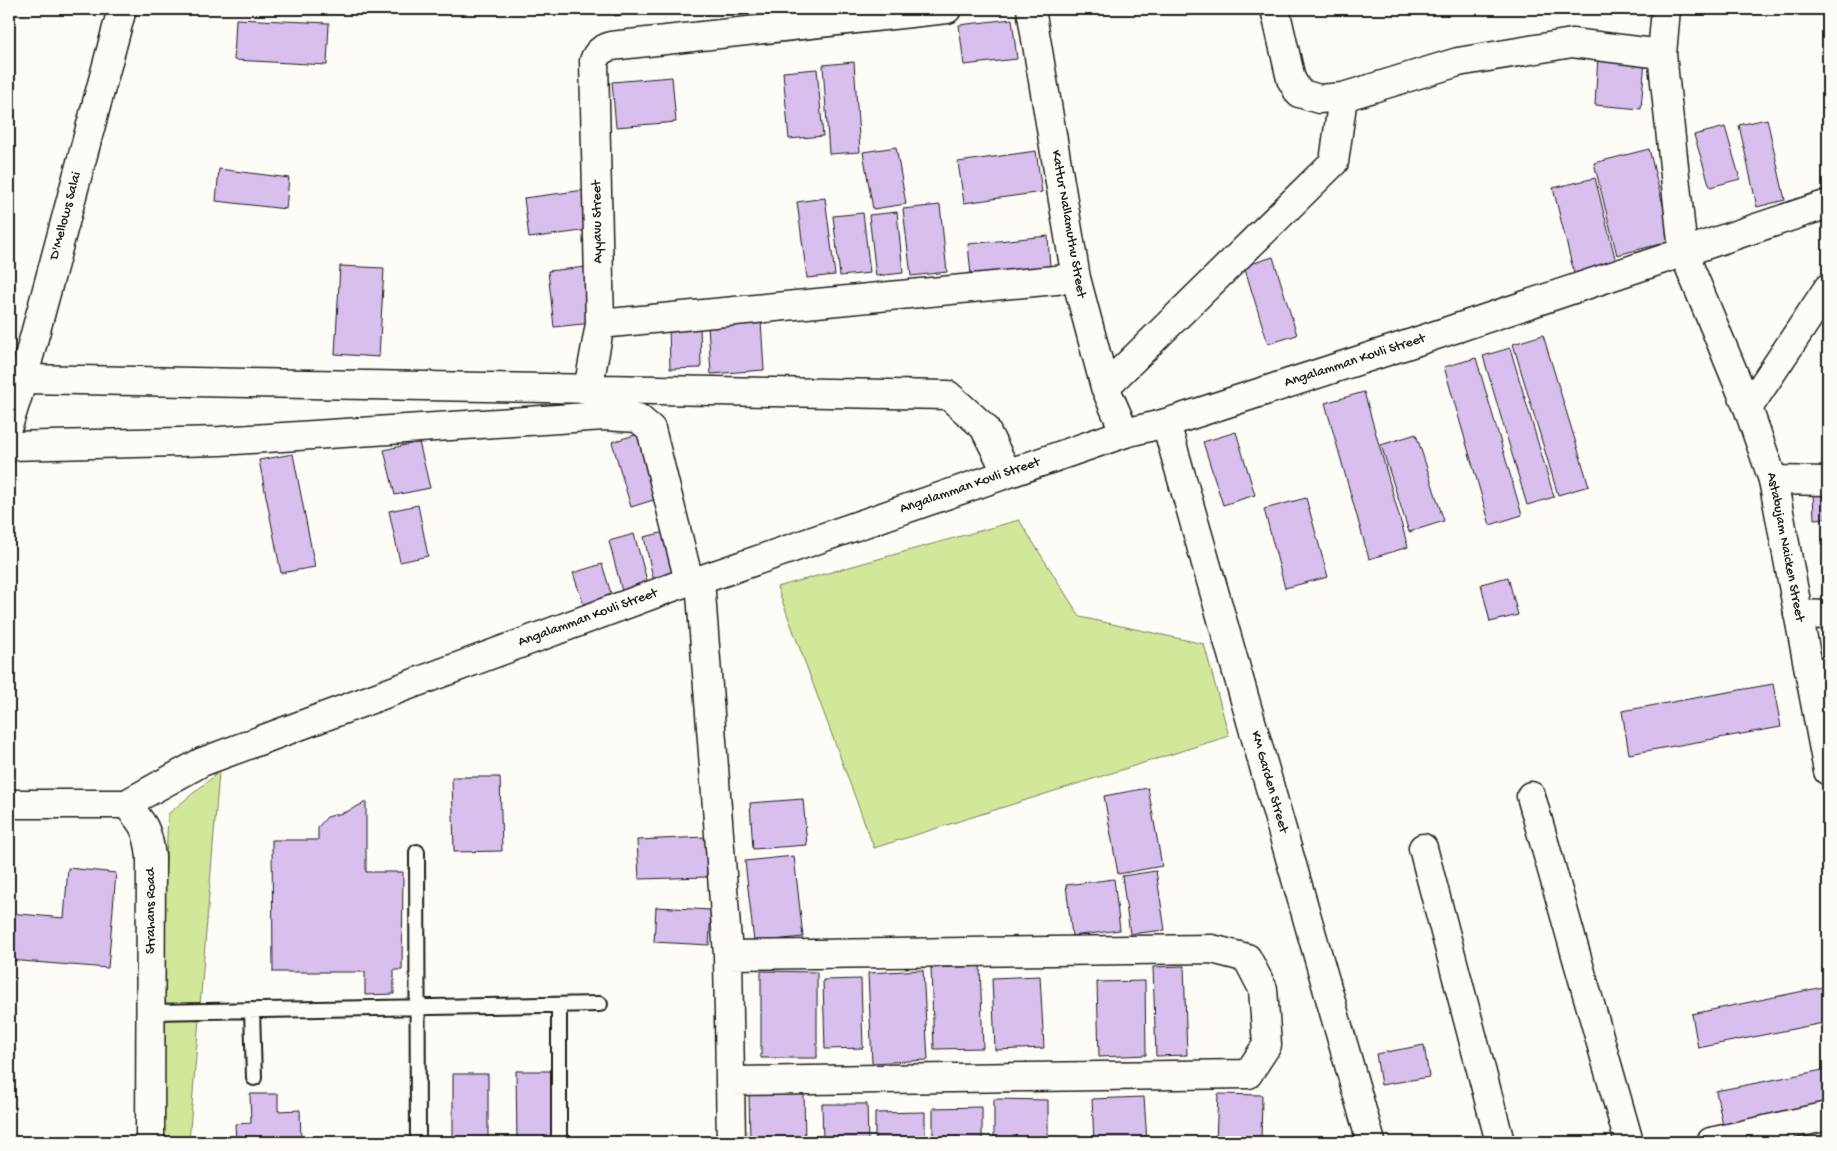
<svg xmlns="http://www.w3.org/2000/svg" width="1837" height="1151" viewBox="0 0 1837 1151" font-family="'Gochi Hand',sans-serif">
<style>
.green{fill:#d3e79b;stroke:#78825c}
.building{fill:#d8bfee;stroke:#1c1c1c}
.lines{fill:none;stroke-linecap:round;stroke-linejoin:round}
.service-casing{stroke:#1c1c1c;stroke-width:18}
.minor-casing{stroke:#1c1c1c;stroke-width:31}
.tertiary-casing{stroke:#1c1c1c;stroke-width:31}
.secondary-casing{stroke:#1c1c1c;stroke-width:31}
.service{stroke:#fdfcf7;stroke-width:14}
.minor{stroke:#fdfcf7;stroke-width:28}
.tertiary{stroke:#fdfcf7;stroke-width:28}
.secondary{stroke:#fdfcf7;stroke-width:28}
.labels{text-anchor:middle;dominant-baseline:central;stroke-width:4;stroke-linejoin:round;paint-order:stroke}
.street-label{font-size:14px;fill:#1c1c1c;stroke:#fdfcf7}
</style>
<rect width="100%" height="100%" fill="#fdfcf7"/>
<filter id="ink" filterUnits="userSpaceOnUse"><feTurbulence type="fractalNoise" baseFrequency=".02" numOctaves="2"/><feDisplacementMap in="SourceGraphic" scale="10" xChannelSelector="R" yChannelSelector="G"/><feConvolveMatrix kernelMatrix="1 2 1 2 8 2 1 2 1" color-interpolation-filters="sRGB"/></filter>
<g filter="url(#ink)">
<path class="green" d="M1019,520L1080,617L1204,644L1229,736L874,848L777,587Z
M219,772L189,1142H154L168,814Z"/>
<path class="building" d="M614,9H655V10L615,16Z
M236,19L329,23L327,65L234,60Z
M1012,19L1017,59L964,65L959,25Z
M1598,57L1645,60L1641,109L1595,105Z
M854,62L860,152L829,154L823,65Z
M817,69L823,136L789,139L783,72Z
M672,77L676,122L616,127L612,82Z
M1767,119L1785,200L1757,207L1739,125Z
M1725,127L1740,179L1710,187L1694,135Z
M896,147L906,204L873,209L863,152Z
M1649,149L1672,241L1617,255L1594,163Z
M1036,151L1042,192L964,203L958,162Z
M219,169L289,178L286,209L216,201Z
M1595,178L1616,262L1574,273L1553,188Z
M585,190L589,230L529,238L524,198Z
M825,198L835,275L807,278L797,202Z
M940,205L947,272L911,276L903,209Z
M897,212L903,273L876,276L869,215Z
M863,213L870,273L840,276L833,216Z
M1048,236L1050,268L971,275L968,244Z
M1273,257L1297,335L1268,344L1244,266Z
M340,266L384,268L379,357L335,354Z
M586,267L592,323L554,327L548,271Z
M761,321L764,370L711,374L708,325Z
M669,324H700L701,368L670,369Z
M1543,335L1589,486L1558,495L1513,344Z
M1510,348L1554,497L1527,505L1483,356Z
M1476,358L1522,515L1490,525L1444,367Z
M1364,392L1408,547L1369,559L1325,403Z
M1236,432L1255,495L1223,505L1203,442Z
M641,433L660,498L631,507L612,442Z
M1416,434L1444,521L1409,532L1381,445Z
M419,442L430,488L395,495L384,450Z
M293,454L315,567L281,573L259,460Z
M1813,491H1828V518L1814,519Z
M1306,498L1328,577L1285,588L1264,509Z
M418,505L428,556L400,562L389,511Z
M665,532L675,577L654,582L644,537Z
M634,534L648,584L622,591L609,541Z
M602,564L613,600L585,609L573,573Z
M1508,577L1518,615L1490,622L1481,584Z
M1773,684L1781,727L1629,754L1622,711Z
M452,777H500L502,851L454,852Z
M1148,788L1162,866L1118,874L1104,796Z
M803,799L807,845L753,849L750,803Z
M366,802V872H403L402,970H394V994L365,995V972H273L272,840H318V827L327,817L346,812Z
M706,837L707,877L639,879L637,840Z
M794,856L803,937L754,942L745,861Z
M68,868L116,873L108,968L9,960V913L64,918Z
M1156,871L1165,930L1130,934L1122,876Z
M1114,879L1120,930L1072,936L1066,885Z
M656,907L711,910L709,945L654,942Z
M980,966L983,1048L934,1049L931,968Z
M1184,966L1187,1055L1156,1056L1153,967Z
M923,970L928,1060L872,1063L868,973Z
M761,971L817,972V1058H761Z
M1040,976L1044,1048L995,1050L992,978Z
M861,979L863,1048L825,1049L823,980Z
M1145,981L1146,1055L1099,1057L1097,982Z
M1828,986V1022L1698,1048L1692,1014Z
M1424,1045L1429,1077L1381,1085L1376,1054Z
M1828,1069V1106L1723,1126L1716,1091Z
M516,1071H551L552,1142H517Z
M453,1074H488V1142H453Z
M804,1093L805,1142H750L749,1094Z
M250,1094H278V1111L300,1110L301,1142H236L235,1124L251,1123Z
M1218,1094L1262,1095L1261,1142H1216Z
M1144,1097L1147,1142H1094L1092,1099Z
M994,1099L1048,1100V1142H994Z
M822,1104H867L868,1142H823Z
M982,1107V1142H933V1108Z
M925,1112V1142H875V1113Z"/>
<g class="lines">
<g class="service-casing">
<path id="service" d="M417,852L418,1142
M252,1010L254,1078
M151,1012L600,1004
M559,1137V1006"/>
</g>
<g class="minor-casing">
<path id="minor" d="M1031,9L1076,278L1105,387L1125,433
M1275,9L1291,79L1299,93L1319,99L1343,97
M1666,9L1662,54L1683,251
M600,324L1076,278
M23,379L948,395L984,427L1007,473
M1105,387L1334,162L1343,97L1458,62L1572,43L1662,54
M588,390L600,324L594,61C597,52 602,49 611,46L947,9
M1166,423L1371,1142
M9,446L220,441L604,416L638,418L651,429L689,581
M1773,480L1828,481
M700,580L728,955L731,1142
M1798,614L1828,615
M1531,796L1629,1142
M1423,848L1500,1142
M728,955L1212,949L1247,958L1263,989L1267,1045L1248,1074L732,1081
M1711,1142L1828,1116"/>
</g>
<g class="tertiary-casing">
<path id="tertiary" d="M1683,251L1748,408
M1828,288L1748,408L1773,480L1828,771
M126,804L202,762L689,581L700,580L1125,433L1166,423L1403,346L1828,204"/>
</g>
<g class="secondary-casing">
<path id="secondary" d="M9,423L23,379L122,9
M9,804H126C144,824 148,830 151,857L150,1142"/>
</g>
<use href="#service" class="service"/>
<use href="#minor" class="minor"/>
<use href="#tertiary" class="tertiary"/>
<use href="#secondary" class="secondary"/>
</g>
</g>
<g class="labels">
<g class="street-label">
<text transform="translate(66 216) rotate(-75)">D'Mellows Salai</text>
<text transform="translate(598 222) rotate(-91)">Ayyavu Street</text>
<text transform="translate(1068 224) rotate(80)">Kattur Nallamuthu Street</text>
<text transform="translate(1355 361) rotate(-18)">Angalamman Kovli Street</text>
<text transform="translate(970 486) rotate(-19)">Angalamman Kovli Street</text>
<text transform="translate(1785 547) rotate(79)">Astabujam Naicken Street</text>
<text transform="translate(588 618) rotate(-20)">Angalamman Kovli Street</text>
<text transform="translate(1269 782) rotate(74)">KM Garden Street</text>
<text transform="translate(151 911) rotate(-90)">Strahans Road</text>
</g>
</g>
<rect width="1837" height="1151" fill="none" stroke="#fdfcf7" stroke-width="30"/>
<rect x="15" y="15" width="1807" height="1121" fill="none" stroke="#1c1c1c" stroke-width="2" filter="url(#ink)"/>
</svg>
